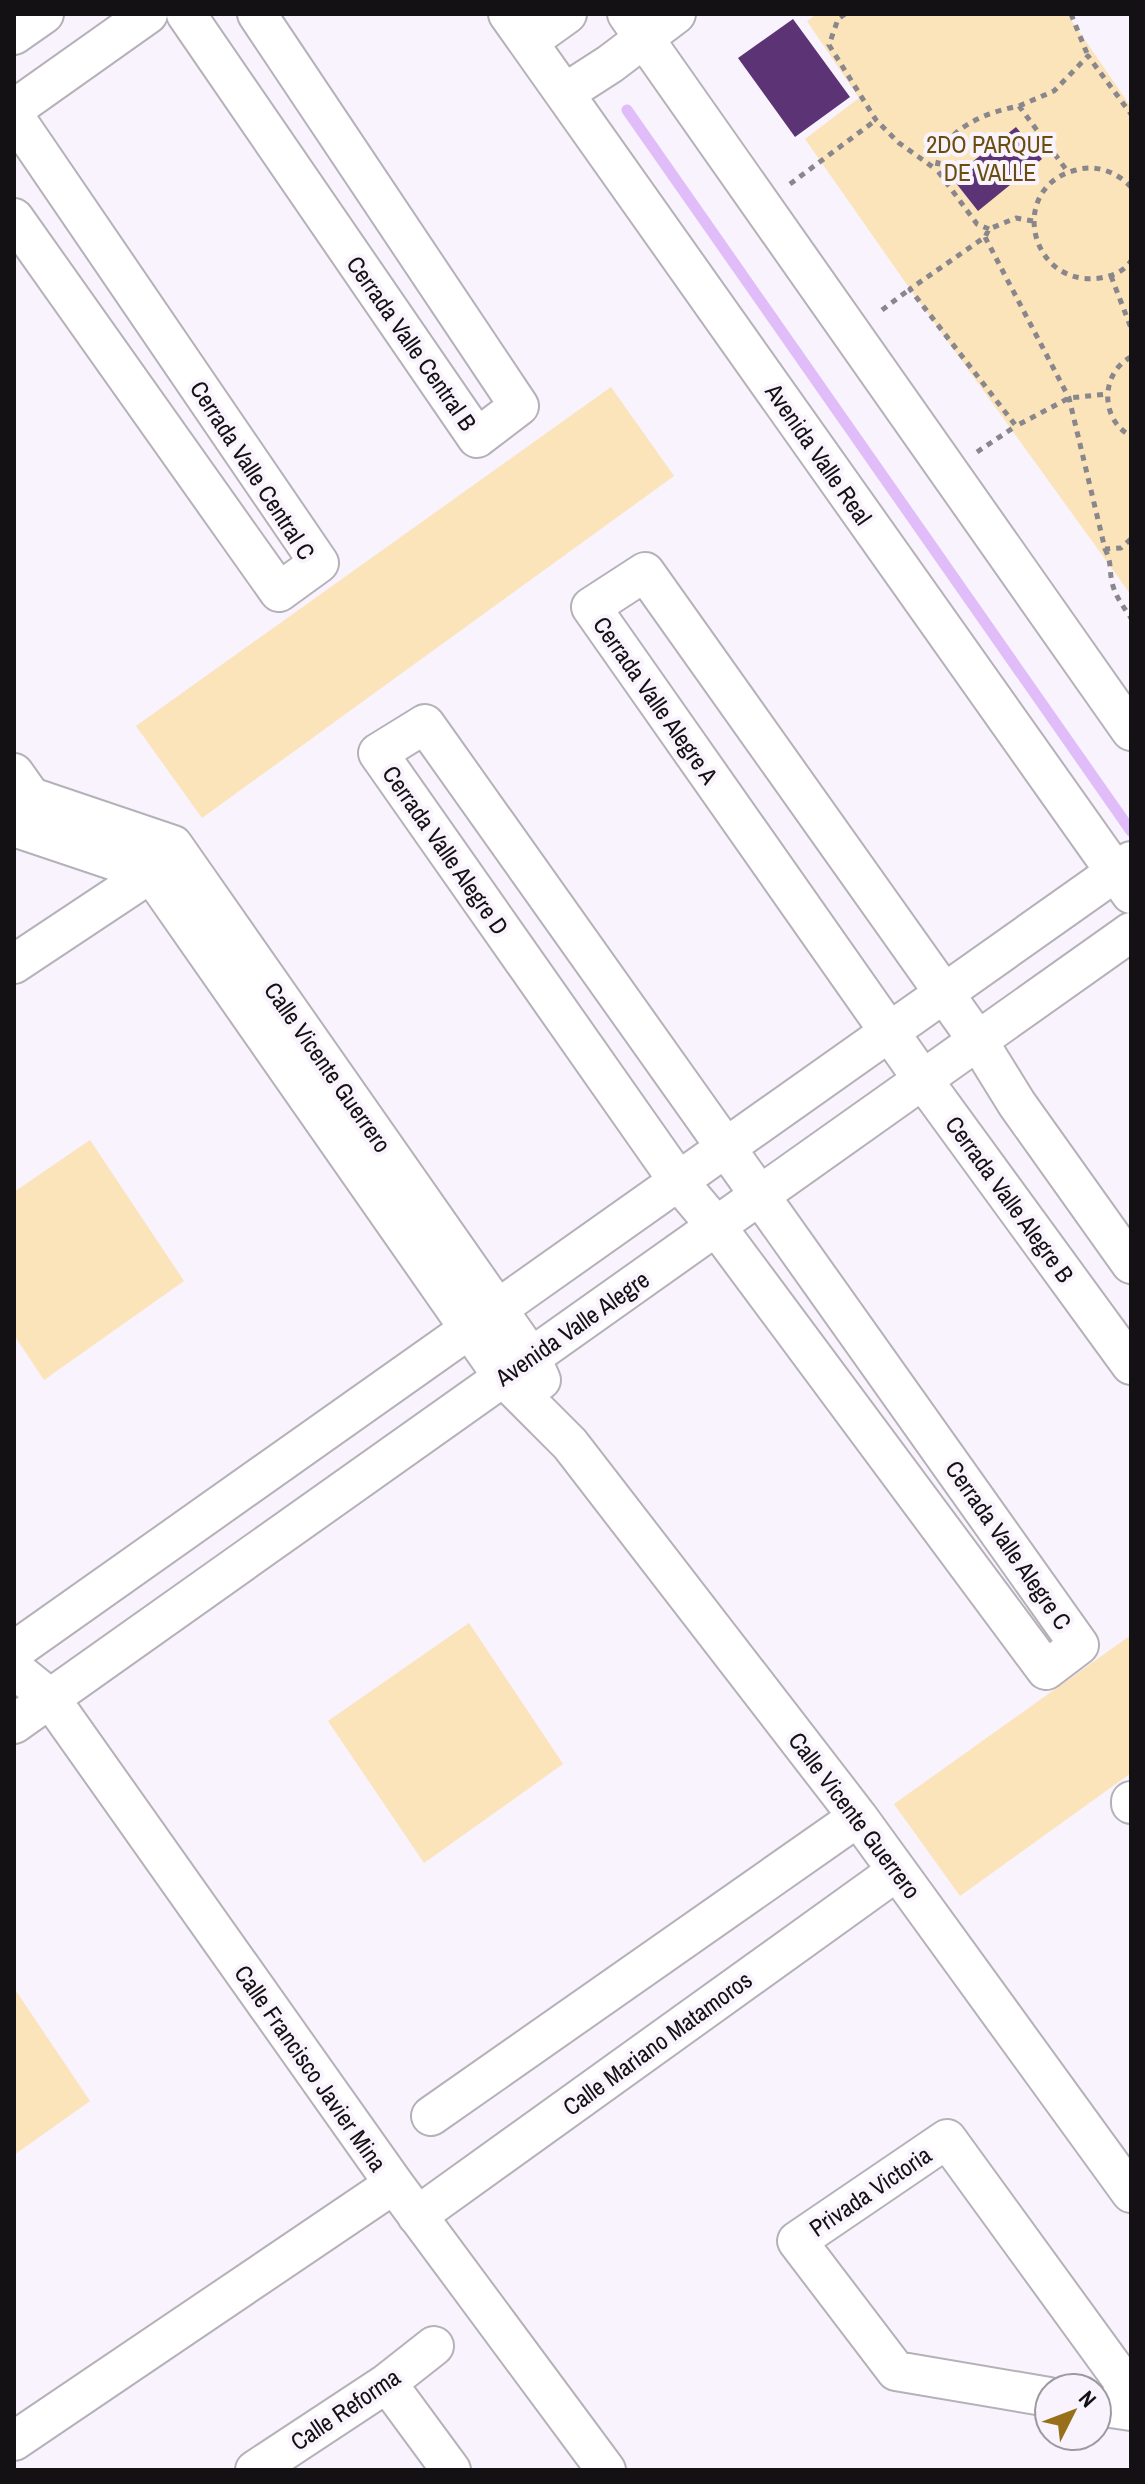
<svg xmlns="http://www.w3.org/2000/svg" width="1145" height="2484" viewBox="0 0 1145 2484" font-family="'Archivo Narrow',sans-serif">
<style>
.green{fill:#fbe3ba}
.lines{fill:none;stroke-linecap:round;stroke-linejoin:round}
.stream{stroke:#e0bcf9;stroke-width:11}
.building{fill:#5c3375}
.minor-casing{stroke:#b6b1b9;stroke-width:42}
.path{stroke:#89868c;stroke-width:5;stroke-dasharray:6 6;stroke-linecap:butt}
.minor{stroke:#fff;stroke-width:38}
.labels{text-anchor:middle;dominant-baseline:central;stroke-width:8;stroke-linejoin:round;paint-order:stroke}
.park-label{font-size:24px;fill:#6b4e0d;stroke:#f8f3fc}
.street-label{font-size:24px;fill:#131114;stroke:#f8f3fc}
</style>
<rect width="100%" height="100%" fill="#f8f3fc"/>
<path class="green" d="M817,14H1067L1131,107V595L910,289L805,139L859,98L807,21Z
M611,387L674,476L202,818L136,726Z
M90,1140L184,1281L44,1380L14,1335V1192Z
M469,1623L563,1764L424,1863L328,1721Z
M1131,1635V1773L960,1896L894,1804Z
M14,1988L90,2101L14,2155Z"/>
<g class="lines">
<path class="stream" d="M627,110L1131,831"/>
</g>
<path class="building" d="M793,19L850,97L795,137L738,58Z
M1016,127L1042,159L978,211L952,178Z"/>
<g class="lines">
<g class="minor-casing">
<path id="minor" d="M186,14L477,438L519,406L257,14
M508,14L1131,894
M627,14L1131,731
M14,35L44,14
M528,42L567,14
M565,93L610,64L676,14
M14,109L148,14
M14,116L319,563L279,592L14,218
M425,724L1079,1645L1046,1670L716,1226L679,1182L378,753Z
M14,773L31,797L173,845L531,1357L541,1380
M14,827L151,873L503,1377L570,1444L858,1817L1131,2193
M14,964L151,873
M1131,1264L1017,1104L978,1041L645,572L591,607L923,1080L1131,1365
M14,1651L1131,861
M14,1669L50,1698L394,2184L606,2470
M14,1724L1131,932
M1131,1801V1804
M431,2116L858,1817
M417,2216L897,1871
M387,2383L451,2470
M1049,2397L896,2371L797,2241L947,2139L1131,2392
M1097,2406L1131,2411
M14,2441L394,2184
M255,2470L387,2383L434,2346"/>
</g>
<path class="path" d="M845,14L838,19L829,45L876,120L899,143L937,170
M1071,14L1088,56
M1019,106L1054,91L1088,56L1131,114
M790,184L876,120
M1131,187C1117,172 1096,164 1076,170C1007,187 1029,288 1100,278C1113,276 1123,272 1131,261
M1033,221L1016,218L989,229L985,237L910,289L1016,426L1069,398L1107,394
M989,229L977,224L937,170C939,130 986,112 1019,106L1068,172
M985,237L1069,398L1105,549L1121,548L1131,539
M1111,276L1131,328
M882,310L910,289
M1131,357C1100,373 1100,420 1131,436
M977,452L1016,426
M1105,549C1112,563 1109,569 1112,582C1115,596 1123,606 1131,618"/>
<use href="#minor" class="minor"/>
</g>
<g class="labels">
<g class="park-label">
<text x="990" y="144">2DO PARQUE<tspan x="990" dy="28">DE VALLE</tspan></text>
</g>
<g class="street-label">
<text transform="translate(412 343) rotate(55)">Cerrada Valle Central B</text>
<text transform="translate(819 454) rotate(55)">Avenida Valle Real</text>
<text transform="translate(253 470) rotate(57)">Cerrada Valle Central C</text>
<text transform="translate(656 700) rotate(55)">Cerrada Valle Alegre A</text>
<text transform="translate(446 850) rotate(55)">Cerrada Valle Alegre D</text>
<text transform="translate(328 1067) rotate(55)">Calle Vicente Guerrero</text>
<text transform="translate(1010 1199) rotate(54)">Cerrada Valle Alegre B</text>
<text transform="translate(572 1328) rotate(-35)">Avenida Valle Alegre</text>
<text transform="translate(1009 1545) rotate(55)">Cerrada Valle Alegre C</text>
<text transform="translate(855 1815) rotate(53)">Calle Vicente Guerrero</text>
<text transform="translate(657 2043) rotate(-36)">Calle Mariano Matamoros</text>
<text transform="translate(311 2068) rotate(55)">Calle Francisco Javier Mina</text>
<text transform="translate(870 2191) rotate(-34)">Privada Victoria</text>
<text transform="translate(345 2409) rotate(-34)">Calle Reforma</text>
</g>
</g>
<rect width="1145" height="2484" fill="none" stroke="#131114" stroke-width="32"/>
<g transform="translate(1073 2412) rotate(48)"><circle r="38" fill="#f8f3fc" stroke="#9c999f" stroke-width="2"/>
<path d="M0-6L14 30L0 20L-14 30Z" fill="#98701b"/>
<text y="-12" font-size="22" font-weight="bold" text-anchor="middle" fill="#131114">N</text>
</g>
</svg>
